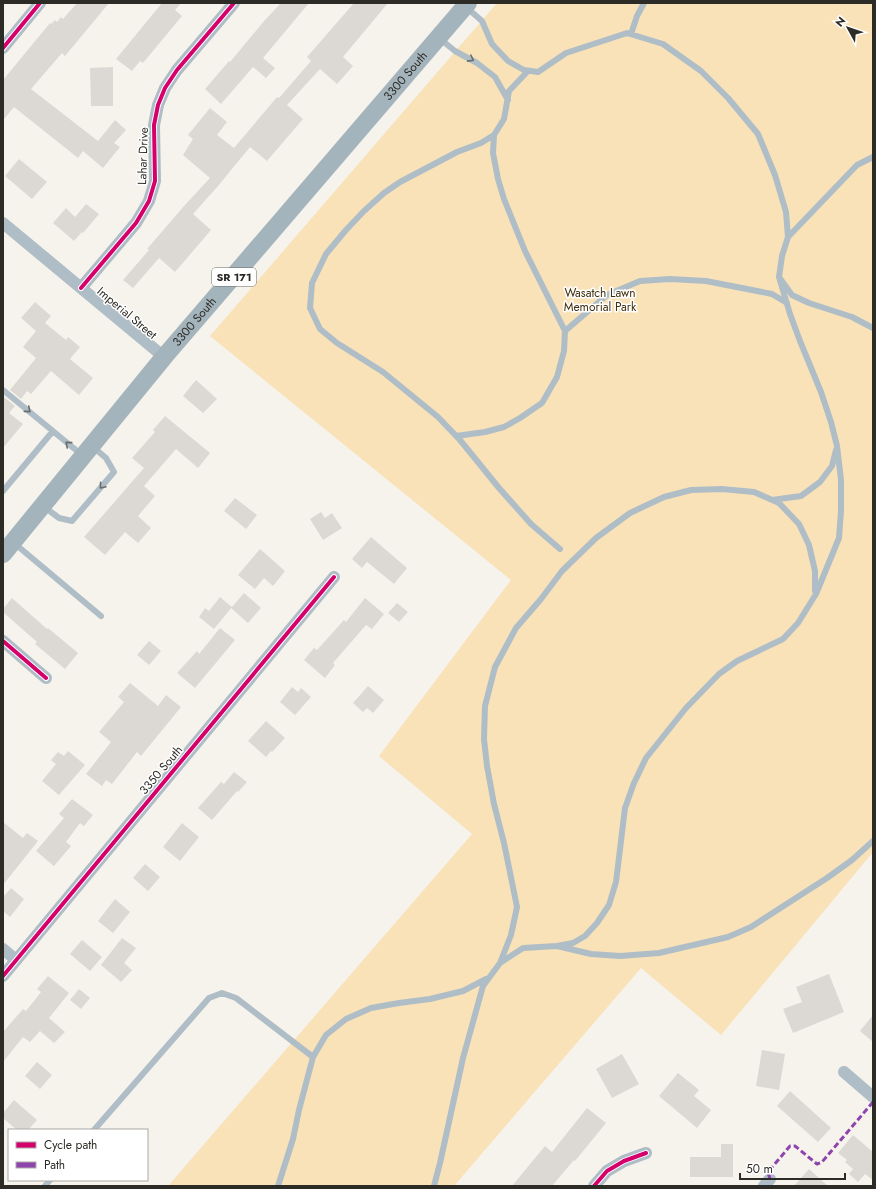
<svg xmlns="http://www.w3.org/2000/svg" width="876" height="1189" viewBox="0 0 876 1189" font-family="Jost,sans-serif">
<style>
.green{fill:#f9e2b8}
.building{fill:#dcd9d4}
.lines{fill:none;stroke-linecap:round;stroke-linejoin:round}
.service{stroke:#afbdc7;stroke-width:6}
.minor{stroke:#afbdc7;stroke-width:12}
.primary{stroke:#a4b4bc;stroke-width:18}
.quiet{stroke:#8e44ad;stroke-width:3;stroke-dasharray:6 3;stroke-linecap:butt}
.cycleway-casing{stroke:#fff;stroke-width:6}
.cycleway{stroke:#d6006c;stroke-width:4}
.oneway{stroke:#686d6e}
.labels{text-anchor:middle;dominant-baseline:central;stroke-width:3;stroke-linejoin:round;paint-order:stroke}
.shield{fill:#fff;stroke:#6c6b67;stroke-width:1}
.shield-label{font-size:11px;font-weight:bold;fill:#2d2b26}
.street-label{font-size:12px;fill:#2d2b26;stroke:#fff}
.park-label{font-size:12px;fill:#402f0d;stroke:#fff}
</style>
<rect width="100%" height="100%" fill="#f6f2ec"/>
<path class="green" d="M497,3H873V852L721,1035L641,968L454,1186H168L472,834L379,756L511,580L210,336Z"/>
<path class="building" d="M77,3H109L65,56L62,53L31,89L98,141L115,120L126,130L114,143L120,147L103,168L83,151L78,158L14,107L3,120V80L50,23L51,24L55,20L57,22L61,17L63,19Z
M162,3H181L175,10L182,16L143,63L140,61L132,71L116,59Z
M281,3H309L263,58L275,68L266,78L253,67L221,104L205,89L229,61L230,62L265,20Z
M354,3H388L343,57L353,66L337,84L320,69L287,105L303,119L267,161L250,147L218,186L193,214L211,230L175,272L159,258L133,288L123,280L149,250L147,249L184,206L210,178L183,155L193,139L188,135L210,108L227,122L217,135L234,148L277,97L279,98L311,61L307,57Z
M113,67V106H91L90,68Z
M19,159L47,182L32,199L5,176Z
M86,204L99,214L83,233L82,232L74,241L53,223L66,208L75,217Z
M35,302L51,316L45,323L66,340L68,337L80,347L70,359L93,378L79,395L51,371L31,394L27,391L21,399L10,390L36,358L23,347L36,331L21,318Z
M196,380L217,399L203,413L183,396Z
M4,397L15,406L9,413L23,424L3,448V398Z
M165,416L210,453L198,468L176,449L144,486L155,496L138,516L151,528L138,543L125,532L105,555L84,537L144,468L132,458L155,432L153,430Z
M235,498L257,515L246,529L224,511Z
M321,512L325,518L332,513L342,528L323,540L310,519Z
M371,537L407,568L394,584L367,562L362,568L352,559Z
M260,549L285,571L273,586L264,578L255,589L238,575Z
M244,593L261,608L248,623L231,608Z
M220,597L232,607L214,629L199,617L205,608L209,611Z
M12,598L47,629L48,628L78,653L65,669L35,644L37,642L3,612V609Z
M365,598L384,614L372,629L366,625L333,663L335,665L325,678L304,660L314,648L317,650L344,620L346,622Z
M397,603L408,612L399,622L388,613Z
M220,628L235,640L195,688L177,673L197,651L199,654Z
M149,641L161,651L149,665L137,655Z
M130,683L158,706L166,695L181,707L141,756L137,752L112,784L106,780L102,786L86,774L111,742L99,732L124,702L118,697Z
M368,686L384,700L373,713L367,708L363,712L353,703Z
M292,687L298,692L301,688L311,697L295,715L280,702Z
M266,721L285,738L272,752L271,751L266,757L248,741Z
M68,751L85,765L59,795L42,781L56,764L51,760L58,752L64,756Z
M234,772L247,782L238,792L237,791L212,820L198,808L221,782L224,784Z
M72,799L93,815L84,826L80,823L66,842L71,846L54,866L36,851L64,818L59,814Z
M3,822L23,838L27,833L38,841L3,885Z
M182,823L199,837L180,861L163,847Z
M145,864L160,877L148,891L133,878Z
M11,888L24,899L10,917L3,911V897Z
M115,899L130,912L113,933L98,921Z
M122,938L136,948L124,963L132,970L121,982L101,965Z
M82,940L102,957L90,971L70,954Z
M829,974L844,1012L793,1033L783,1009L802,1002L796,987Z
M48,976L69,993L49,1018L65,1032L54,1043L40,1031L30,1042L23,1037L3,1062V1032L23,1009L26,1011L41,992L37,989Z
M79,989L90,998L81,1009L70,1000Z
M873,1015V1042L860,1031Z
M762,1050L785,1054L779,1090L756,1086Z
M622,1054L639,1084L612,1098L596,1069Z
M37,1062L52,1075L40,1089L25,1076Z
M678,1073L699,1090L694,1096L711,1110L697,1128L659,1096Z
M790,1091L831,1128L818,1142L777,1106Z
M14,1100L37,1120L28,1130H17L3,1118V1113Z
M587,1108L606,1123L575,1161L574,1160L552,1186H512L545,1146L552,1152Z
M853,1135L873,1152V1180L865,1174L858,1182L849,1174L853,1169L845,1162L847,1160L838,1153Z
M721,1144H733V1177H690V1157H721Z
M809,1169L828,1186H794Z"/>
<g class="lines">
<path class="service" d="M466,7L482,21L492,44L508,61L524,70L538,72L566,53L627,33L663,44L701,71L728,98L758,134L775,175L786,212L788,237L782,256L779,277L792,295L809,303L852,317L873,328
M631,34L637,16L644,3
M439,38L455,51L477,63L495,77L508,100
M528,71L509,91L504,119L494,135L481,143L457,152L400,182L384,193L364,211L346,230L326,254L312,283L310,308L320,329L337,343L383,372L438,417L460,440L499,488L531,524L560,549
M788,237L857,165L873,157
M565,331L607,295L640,281L670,279L706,281L772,294L787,303
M3,390L82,455
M456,436L485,432L504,427L520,418L542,403L557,377L564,351L565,331L525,251L504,199L498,179L493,153L494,135
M3,491L53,431
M772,500L801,496L820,482L832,466L836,450
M43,506L59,518L72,521L114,472L106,458L93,447
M14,543L101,616
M557,946L573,943L585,936L597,923L609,905L616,882L625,808L634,783L646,758L686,708L719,674L737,661L783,639L798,623L816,594L839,538L841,511V480L837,446L831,422L821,392L800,341L790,314L779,277
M500,963L511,935L517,907L504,843L494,804L487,766L484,739L485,706L495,667L516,628L541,599L562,571L596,538L630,513L664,497L691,490L722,489L754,492L779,503L799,524L809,545L815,571V591
M94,1130L209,998L222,993L236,998L313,1057
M45,1186L50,1180
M278,1186L293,1139L299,1110L313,1057L326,1035L346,1019L371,1008L399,1003L430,999L463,991L486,979
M434,1186L440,1163L463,1058L483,986L500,963L523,948L557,946L591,954L620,956L659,953L728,937L751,927L827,878L852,860L873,841"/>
<path class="minor" d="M3,48L40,3
M3,223L164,357
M81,288L136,223L149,201L155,181L154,125L158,105L165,88L177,70L234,3
M3,641L46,678
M3,949L16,960
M3,976L334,577
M844,1072L873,1097
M594,1186L607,1171L624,1161L646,1153
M764,1186L770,1179"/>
<path class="primary" id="s1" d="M3,554L164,357L468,3"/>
<path class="quiet" d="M770,1179L768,1172L790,1146H795L817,1164L822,1162L873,1102"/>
<g class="cycleway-casing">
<path id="cycleway" d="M3,48L40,3
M81,288L136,223L149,201L155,181L154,125L158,105L165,88L177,70L234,3
M3,641L46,678
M3,976L334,577
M594,1186L607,1171L624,1161L646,1153"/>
</g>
<use href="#cycleway" class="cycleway"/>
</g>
<defs><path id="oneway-chevron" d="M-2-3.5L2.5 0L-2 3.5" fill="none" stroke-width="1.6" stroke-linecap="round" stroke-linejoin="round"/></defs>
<g class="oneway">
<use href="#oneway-chevron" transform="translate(471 59) rotate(28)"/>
<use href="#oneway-chevron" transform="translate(28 410) rotate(40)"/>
<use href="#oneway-chevron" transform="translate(68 444) rotate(-140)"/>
<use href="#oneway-chevron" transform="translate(102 486) rotate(130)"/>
</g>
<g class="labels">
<rect class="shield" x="212" y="268" width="44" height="18" rx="3"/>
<g class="shield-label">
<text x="234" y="277">SR 171</text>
</g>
<g class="street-label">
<text stroke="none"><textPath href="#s1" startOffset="625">3300 South</textPath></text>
<text transform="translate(143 156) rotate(-88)">Lahar Drive</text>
<text transform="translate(127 313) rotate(40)">Imperial Street</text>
<text stroke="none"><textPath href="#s1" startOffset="301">3300 South</textPath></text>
<text transform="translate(161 770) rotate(-50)">3350 South</text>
</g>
<g class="park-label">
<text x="600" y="293">Wasatch Lawn<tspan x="600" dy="14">Memorial Park</tspan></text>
</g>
</g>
<rect width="876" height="1189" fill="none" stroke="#2d2b26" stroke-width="8"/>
<rect x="8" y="1129" width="140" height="52" fill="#ffffff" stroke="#abaaa8"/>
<rect x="16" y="1142" width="20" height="6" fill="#d6006c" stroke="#abaaa8"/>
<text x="44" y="1149" font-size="12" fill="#2d2b26">Cycle path</text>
<rect x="16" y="1162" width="20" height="6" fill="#8e44ad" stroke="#abaaa8"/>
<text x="44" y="1169" font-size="12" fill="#2d2b26">Path</text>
<g transform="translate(848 28) rotate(310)" stroke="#ffffff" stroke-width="3" paint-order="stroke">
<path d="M0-3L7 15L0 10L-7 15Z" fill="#2d2b26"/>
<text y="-6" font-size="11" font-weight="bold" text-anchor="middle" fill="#2d2b26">N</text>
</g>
<path d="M740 1173v6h105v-6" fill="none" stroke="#2d2b26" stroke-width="2"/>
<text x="746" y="1173" font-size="12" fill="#2d2b26" stroke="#ffffff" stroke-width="3" paint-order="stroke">50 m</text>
</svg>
